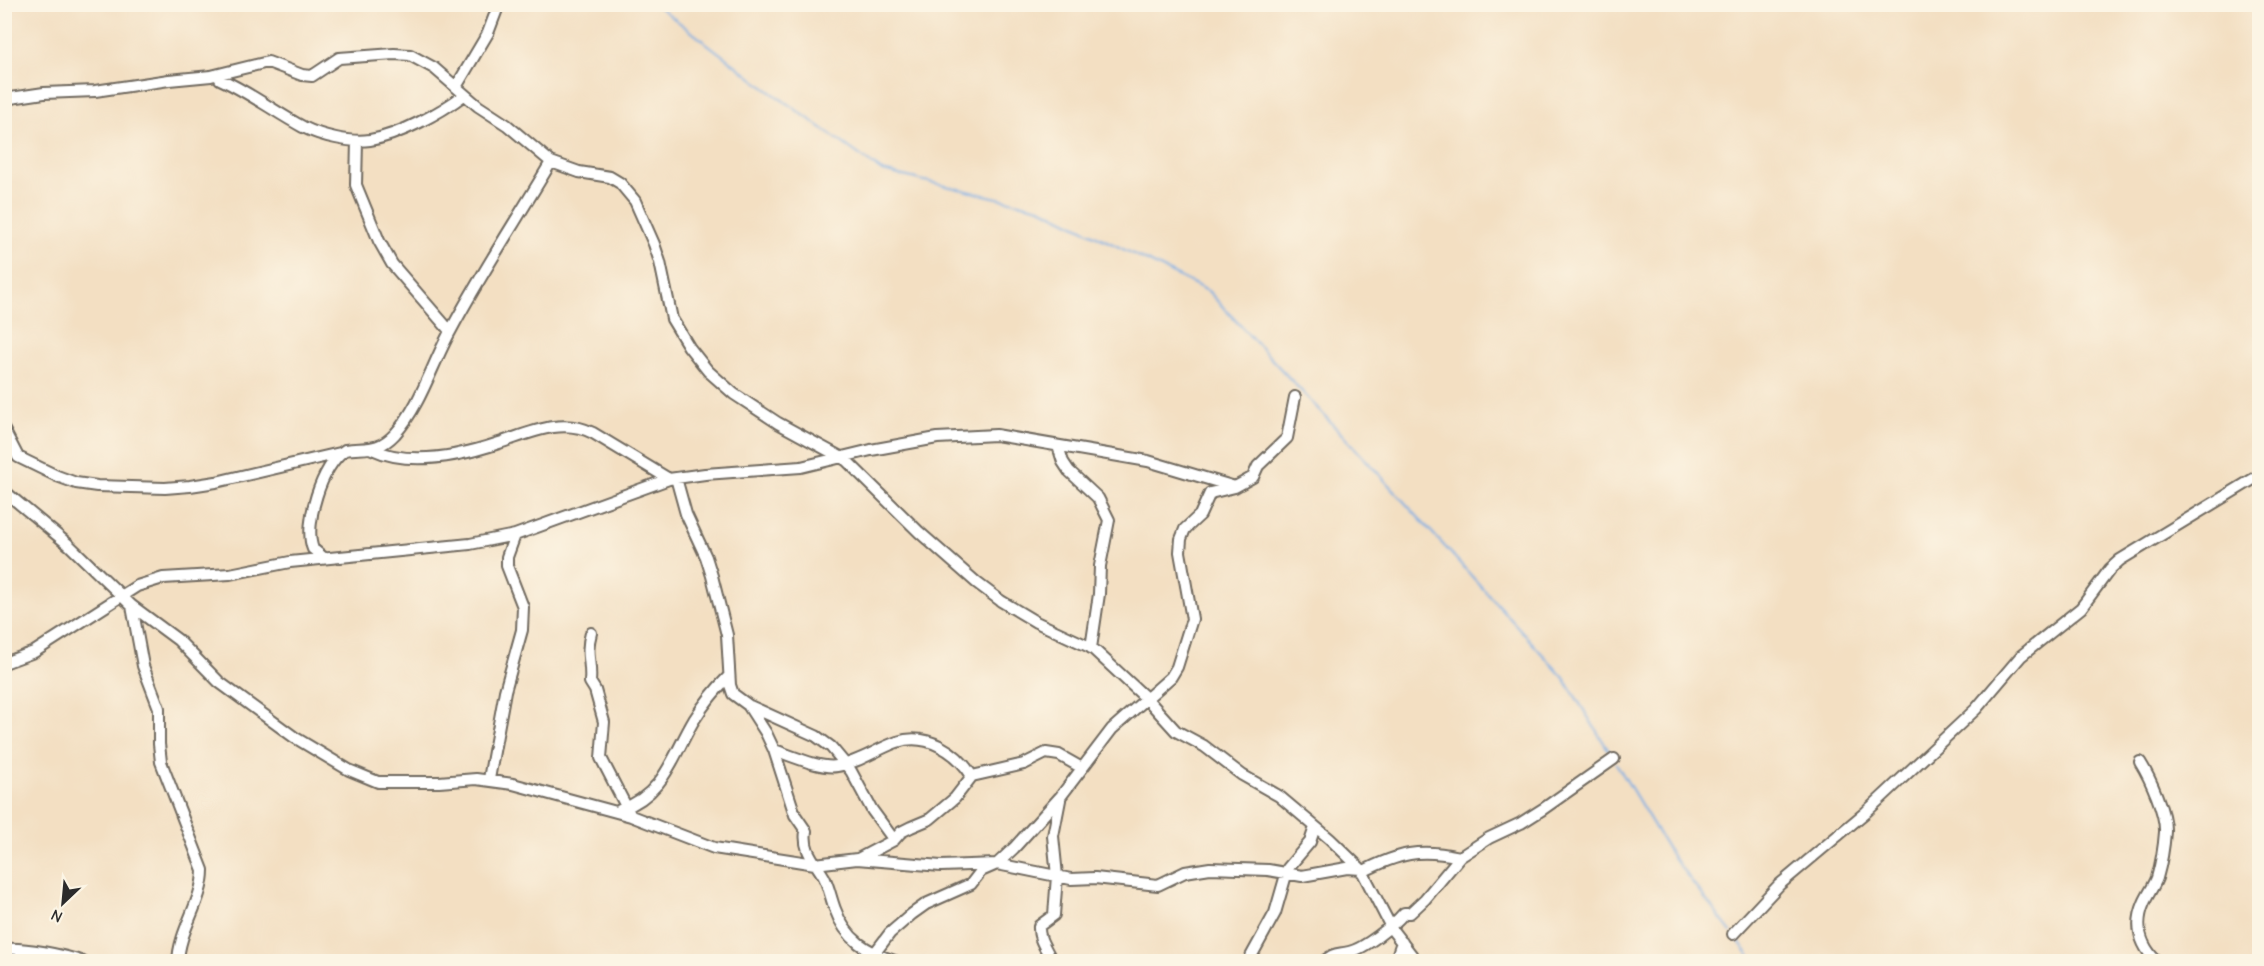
<svg xmlns="http://www.w3.org/2000/svg" width="2264" height="966" viewBox="0 0 2264 966" font-family="'Comic Neue',sans-serif">
<style>
.lines{fill:none;stroke-linecap:round;stroke-linejoin:round}
.stream{stroke:#77abe3;stroke-width:2}
.street-casing{stroke:#716a60;stroke-width:14}
.street{stroke:#fff;stroke-width:10}
</style>
<rect width="100%" height="100%" fill="#fcf5e5"/>
<filter id="ink" filterUnits="userSpaceOnUse"><feTurbulence type="fractalNoise" baseFrequency=".0167" numOctaves="2"/><feDisplacementMap in="SourceGraphic" scale="12" xChannelSelector="R" yChannelSelector="G"/><feConvolveMatrix kernelMatrix="1 2 1 2 8 2 1 2 1" color-interpolation-filters="sRGB"/></filter>
<filter id="wash" filterUnits="userSpaceOnUse"><feTurbulence type="fractalNoise" baseFrequency=".008" numOctaves="4" result="noise"/><feDisplacementMap in="SourceGraphic" scale="24" xChannelSelector="R" yChannelSelector="G"/><feGaussianBlur stdDeviation="1.35" result="paint"/><feColorMatrix in="noise" values="0 0 0 0 0 0 0 0 0 0 0 0 0 0 0 0 0 1.4 0 .05"/><feComposite in="paint" operator="in"/></filter>
<g filter="url(#wash)">
<rect width="100%" height="100%" fill="#f3dfc2"/>
<g class="lines">
<path class="stream" d="M655,4L764,87L882,171L1040,208L1208,291L1378,473L1564,678L1612,756
M1616,763L1672,856L1731,932
M1735,936L1754,962"/>
</g>
</g>
<g filter="url(#ink)">
<g class="lines">
<g class="street-casing">
<path id="street" d="M220,79C249,92 275,112 303,127C321,136 350,143 370,140C400,135 440,113 464,95
M456,87L488,33L499,4
M4,99L44,93L95,91L169,80L211,76L268,62L302,75L312,76L339,58L394,54L410,55L434,68L478,106L507,125L551,162L579,172L610,177L620,183L635,201L654,244L660,262L672,319L689,347L708,371L734,394L778,423L846,460L919,532L977,583L1001,601L1036,622L1092,648L1147,699L1176,731L1204,746L1242,775L1279,796L1330,839L1361,869L1393,931L1417,962
M357,141L356,185L379,241L392,264L450,331
M4,430L18,457L57,476L76,483L97,486L165,488L190,486L216,482L340,453
M1058,446L1063,462L1069,471L1098,498L1109,520L1100,566L1099,594L1091,648
M372,449C410,467 460,456 499,443C530,433 562,417 593,433L669,479
M676,478L686,514L706,557L712,576L727,635L730,685L733,694L748,705L766,733L774,750L795,815L806,831C803,851 814,860 824,877C829,887 831,899 835,909C846,940 867,952 897,962
M4,491L69,545L132,606L178,640L219,682L294,737L349,770L378,782H439L476,779L513,784L631,816L714,848L815,864L857,859L941,866L997,864L1071,879L1095,878L1158,885L1185,872L1210,868L1268,870L1302,876L1347,868L1361,869
M324,558L313,549C303,525 322,464 345,450C367,447 378,452 395,434C421,405 432,364 451,330C482,272 518,218 551,162
M132,606L143,666L159,708V744L161,762L203,870C203,902 179,929 178,962
M591,633C585,654 592,663 590,682L595,690L604,722L601,758L631,816
M4,663L34,652L137,586L163,578L230,574L290,562L470,544L515,535L669,479L705,474L801,467L871,450L937,438L996,435L1148,461L1235,487L1253,477L1258,466L1287,438L1295,397
M750,706L816,736L831,747L851,771L872,810L894,840
M774,750C790,755 820,769 837,766C858,763 877,749 897,742C927,732 957,752 972,776
M2140,762C2150,778 2166,813 2165,832C2164,846 2161,864 2157,878C2154,886 2148,894 2144,903C2134,926 2140,945 2157,962
M489,779L505,691L522,630L523,607L507,566V557L515,535
M620,810C665,794 672,757 694,720C704,704 716,689 729,676
M858,859L894,840L901,832L911,827L930,819L955,798L972,776L1024,764L1046,753L1059,755L1082,768
M1362,872C1399,853 1419,848 1460,857
M1733,934L1779,885L1866,812L1976,709L2021,656L2081,608L2110,569L2120,560L2260,475
M4,949C24,947 64,955 83,962
M874,954L890,933L912,914L926,904L971,884L981,871L997,864L1014,848L1061,796L1112,729L1171,677L1177,667L1192,619L1180,552L1181,539L1185,529L1200,515L1210,493L1235,487
M1052,962C1047,949 1038,940 1039,926L1054,915L1057,876L1053,836L1060,800
M1248,962L1275,913L1288,868L1310,842L1315,827
M1323,962C1336,952 1335,955 1349,952C1364,949 1394,925 1404,913H1410L1425,899L1460,857L1489,838L1521,823L1543,809L1614,759
M1395,962L1402,942"/>
</g>
<use href="#street" class="street"/>
</g>
</g>
<rect width="2264" height="966" fill="none" stroke="#fcf5e5" stroke-width="24"/>
<g transform="translate(63 903) rotate(206)" stroke="#fcf5e5" stroke-width="4.5" paint-order="stroke">
<path d="M0-4.5L10 22L0 15L-10 22Z" fill="#2b2b2b"/>
<text y="-9" font-size="16" font-weight="bold" text-anchor="middle" fill="#2b2b2b">N</text>
</g>
</svg>
